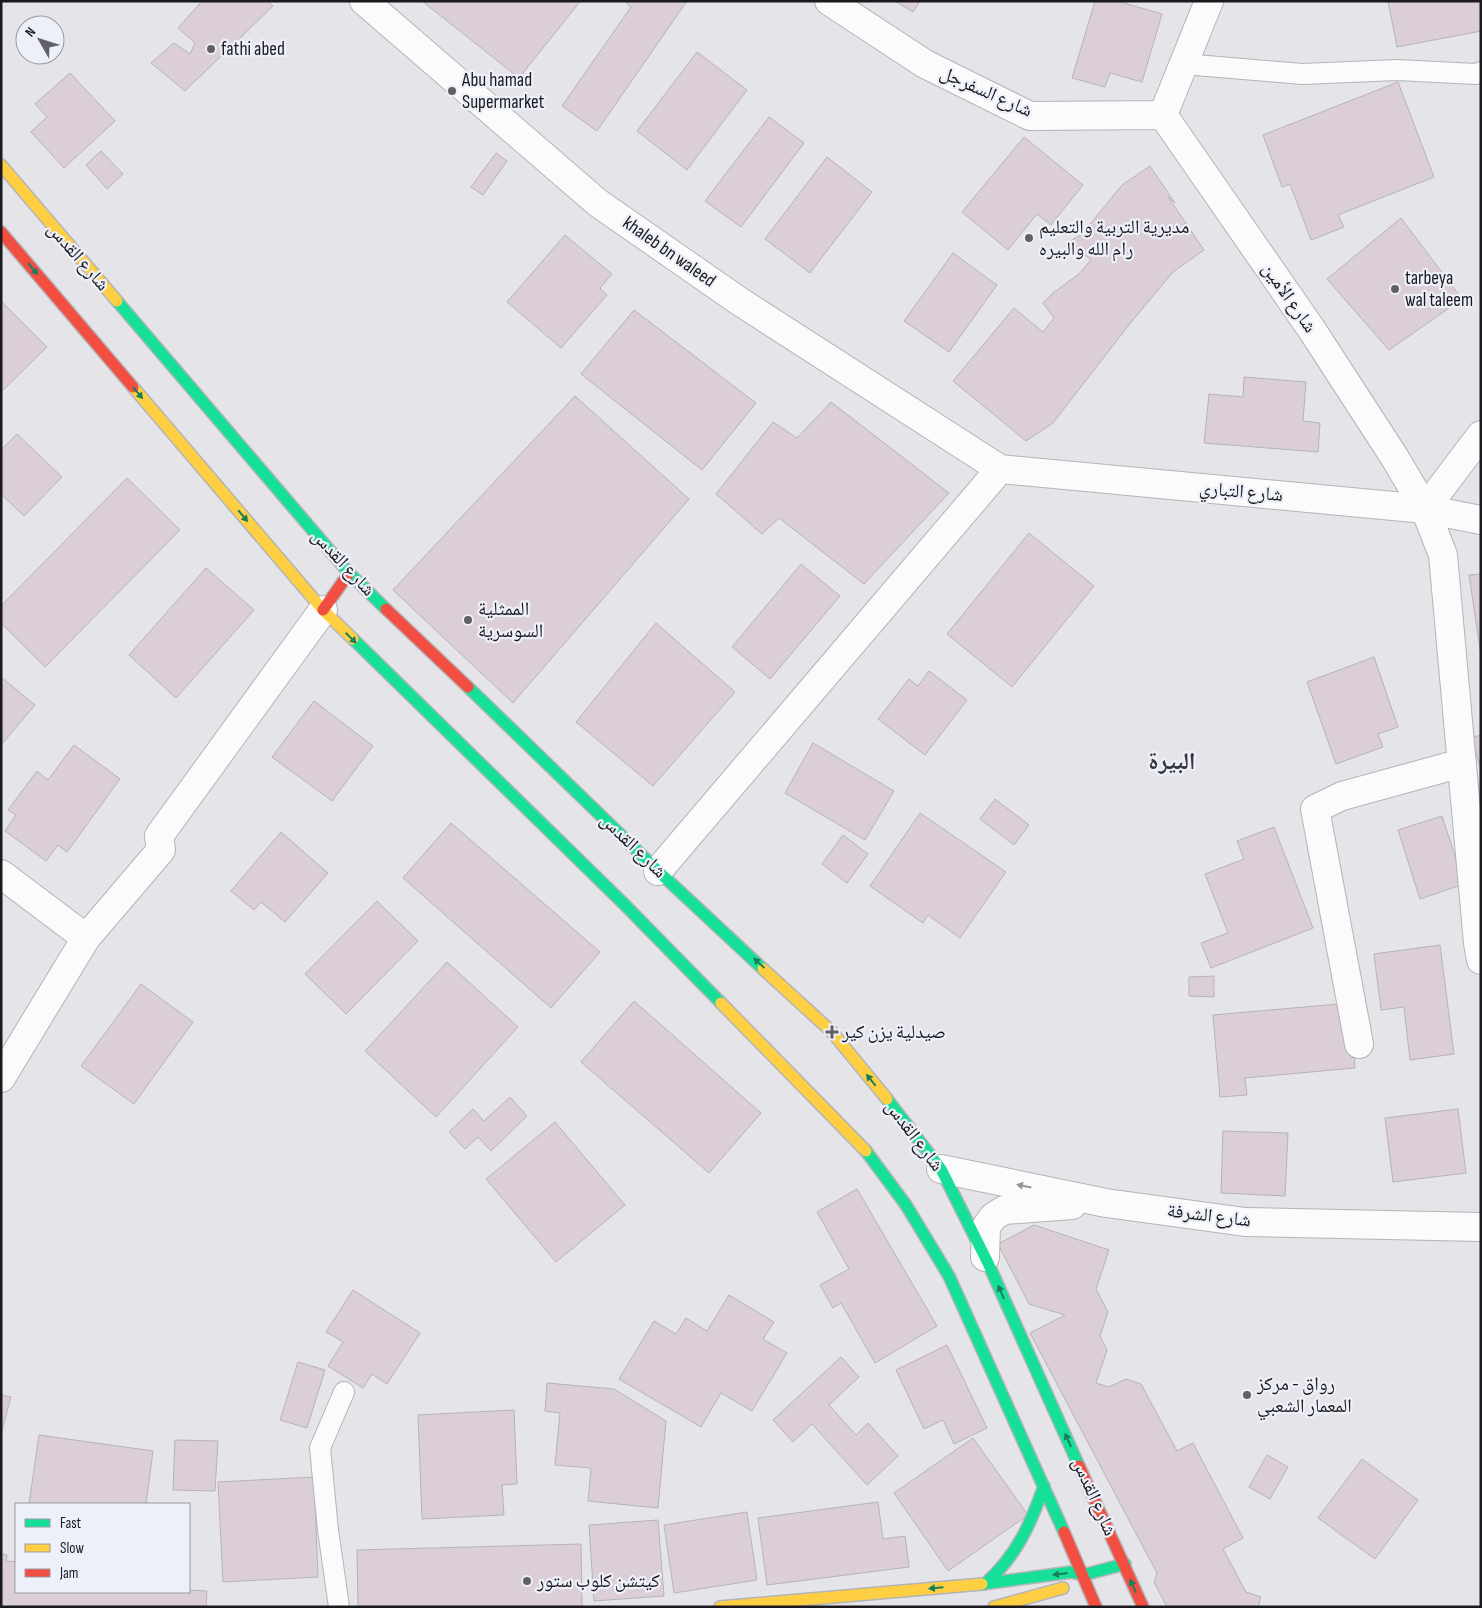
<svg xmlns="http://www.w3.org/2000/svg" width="1482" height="1608" viewBox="0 0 1482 1608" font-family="'Sofia Sans Condensed','Noto Naskh Arabic',sans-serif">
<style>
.building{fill:#dbced7;stroke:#b6b4b7}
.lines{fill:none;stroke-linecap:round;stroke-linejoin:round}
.lane-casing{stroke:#b3b4b8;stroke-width:22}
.street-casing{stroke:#b3b4b8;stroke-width:30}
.fast-casing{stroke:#b3b4b8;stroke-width:14}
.slow-casing{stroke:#b3b4b8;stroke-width:14}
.jam-casing{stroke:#b3b4b8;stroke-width:14}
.lane{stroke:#fbfbfc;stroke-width:20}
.street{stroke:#fbfbfc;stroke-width:28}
.fast{stroke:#16e098;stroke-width:11}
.slow{stroke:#ffcf43;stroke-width:11}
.jam{stroke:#f24e42;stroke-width:11}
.oneway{fill:#187d5b}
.oneway2{fill:#969698}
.poi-dot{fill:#616165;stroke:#eef0f9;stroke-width:2}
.labels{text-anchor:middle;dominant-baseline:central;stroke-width:4.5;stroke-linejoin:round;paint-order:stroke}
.poi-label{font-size:19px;fill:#1a1a1e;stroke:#eef0f9;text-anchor:start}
.street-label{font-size:19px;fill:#1a1a1e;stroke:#eef0f9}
.district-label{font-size:24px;font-weight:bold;fill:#35363d;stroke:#eef0f9}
</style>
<rect width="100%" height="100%" fill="#e4e4e9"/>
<path class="building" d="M202,1H267L273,6L185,91L151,63L174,43L190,54L195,43L178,28Z
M422,1H577L579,3L519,78Z
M624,1H687L597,131L562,106L631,7Z
M895,1H920L913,12Z
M1095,1H1117L1162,14L1142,82L1110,73L1105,87L1072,78Z
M1388,1H1481V31L1397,47Z
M697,52L747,90L687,170L637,131Z
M70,73L115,121L64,168L31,132L47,117L35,104Z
M1398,82L1434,177L1338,215L1344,227L1311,240L1290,184L1282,187L1263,135Z
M769,117L804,143L741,227L705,201Z
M1024,137L1083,185L1051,225L1037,214L1008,250L962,212Z
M101,151L123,174L107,189L86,165Z
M496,153L507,161L483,195L471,187Z
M827,157L872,192L810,273L765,239Z
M1150,166L1175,203L1168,197L1204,250L1173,272L1128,326L1053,423L1026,441L953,381L1014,308L1043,332L1054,318L1043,303L1053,293L1079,274L1091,260L1069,242L1082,234L1122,185Z
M1401,218L1462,299L1389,350L1327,279Z
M565,235L612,274L600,288L607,295L561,348L507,302Z
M953,253L997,285L949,352L904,321Z
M1,301L47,347L1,392Z
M634,310L756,403L702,470L581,374Z
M1244,377L1306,382L1303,421L1320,423L1318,452L1204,443L1209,394L1243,397Z
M575,396L689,499L513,703L393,590Z
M831,402L949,493L864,584L779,518L762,534L716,494L773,422L797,438Z
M17,434L62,477L24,516L1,494V450Z
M127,478L180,530L45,667L1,623V606Z
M1029,533L1094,586L1012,687L947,634Z
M801,564L840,596L770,679L732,647Z
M206,568L254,610L176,698L129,655Z
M1481,574V656L1469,575Z
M656,623L735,692L653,786L576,722Z
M1374,657L1398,727L1378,734L1383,747L1336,764L1307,682Z
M929,671L967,700L925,755L878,719L909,679L918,686Z
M1,677L35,705L1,745Z
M314,701L373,746L332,801L272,757Z
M1481,735V769L1471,738Z
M813,743L894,791L865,840L785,793Z
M74,745L120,779L67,852L58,845L46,861L5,831L16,815L8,810L37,771L48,780Z
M995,799L1029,825L1014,845L980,819Z
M920,813L1006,872L960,938L928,915L923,923L870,886Z
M1442,816L1464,884L1420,899L1398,830Z
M451,823L600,952L551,1008L403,878Z
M1274,827L1313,928L1211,968L1201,943L1228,933L1205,874L1244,859L1237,841Z
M281,832L328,873L285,922L261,902L254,910L231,891Z
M843,835L868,854L847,883L822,864Z
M377,901L418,941L346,1014L305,974Z
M1440,945L1454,1054L1410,1060L1404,1007L1381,1010L1374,954Z
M447,962L518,1027L436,1117L365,1051Z
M1214,976V997L1189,996V977Z
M141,984L193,1022L134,1104L81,1066Z
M634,1001L761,1113L709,1173L581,1062Z
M1350,1003L1355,1068L1245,1078L1247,1095L1220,1097L1213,1015Z
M510,1097L527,1116L491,1151L478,1137L465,1149L449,1132L473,1109L484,1121Z
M1458,1109L1466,1173L1393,1182L1385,1118Z
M555,1122L625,1205L556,1262L486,1179Z
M1223,1131L1288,1133L1285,1196L1221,1193Z
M857,1189L937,1326L875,1363L841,1303L833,1308L820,1285L849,1269L817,1212Z
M1034,1225L1109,1250L1096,1289L1108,1312L1100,1336L1107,1350L1096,1383L1109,1387L1126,1379L1141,1384L1177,1451L1193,1443L1243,1538L1223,1549L1246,1592L1261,1597L1258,1607H1167L1154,1582L1157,1573L1030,1333L1065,1315L1029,1304L998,1244Z
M353,1290L420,1333L387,1384L372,1374L363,1388L328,1366L343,1342L326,1332Z
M729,1295L774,1322L763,1339L787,1353L752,1411L721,1393L701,1427L619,1379L654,1321L676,1334L686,1318L707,1331Z
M947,1345L987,1428L954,1444L943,1420L924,1429L896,1370Z
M841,1357L859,1377L829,1405L856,1435L868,1423L898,1456L867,1485L812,1424L793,1442L773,1420Z
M298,1362L325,1370L307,1428L280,1420Z
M547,1383L614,1389L666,1421L658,1508L588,1501L591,1468L555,1465L560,1413L545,1411Z
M1,1395L11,1397L1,1434Z
M514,1410L517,1484L502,1485L504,1515L422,1519L418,1415Z
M39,1435L153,1451L146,1504H29Z
M973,1438L1028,1515L948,1571L894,1493Z
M175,1440L218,1441L215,1491L173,1490Z
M1267,1455L1288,1467L1270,1499L1249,1487Z
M1362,1459L1418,1500L1375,1559L1318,1518Z
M314,1477L318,1577L223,1582L218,1482Z
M878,1502L883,1539L905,1536L909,1567L767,1585L758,1518Z
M747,1512L757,1580L674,1593L664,1525Z
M658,1520L664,1596L594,1601L589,1525Z
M581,1544L582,1607H358L357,1550Z
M1,1554L7,1555L6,1561L16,1562V1592H189V1590L207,1591L206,1607H1Z"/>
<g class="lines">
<g class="lane-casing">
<path id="lane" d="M1184,64L1302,74L1397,70L1476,74L1481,72
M339,1607L328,1530L320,1448L344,1392"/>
</g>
<g class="street-casing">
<path id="street" d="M364,1L598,203L739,301L1000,469L1425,509L1481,520
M829,1L925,64L1030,116L1163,115
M1209,1L1163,115L1312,330L1395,458L1425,509L1443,555L1478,943L1481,960
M1425,509L1481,435
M658,871L1000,469
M1,874L86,938
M1359,1044L1315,809L1342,796L1462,763
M1,1078L86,938L161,850L159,836L323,610
M941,1169L1106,1203L1245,1222L1481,1227
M985,1257L986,1227L993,1217L1004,1210L1072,1205"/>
</g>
<g class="fast-casing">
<path id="fast" d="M117,301L349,573L386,609
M353,639L625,905L721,1003
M468,687L658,871L763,969
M887,1099L941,1169L988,1263L1079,1466
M866,1151L906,1205L949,1276L1064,1532
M982,1584L1072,1572L1083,1575L1125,1564
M985,1584C1016,1556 1030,1526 1044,1486"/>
</g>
<g class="slow-casing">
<path id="slow" d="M1,165L117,301
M133,387L323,610L353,639
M763,969L832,1032L887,1099
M721,1003L866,1151
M720,1607L982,1584
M994,1607L1063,1588"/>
</g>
<g class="jam-casing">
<path id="jam" d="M1,232L133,387
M386,609L468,687
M323,610L349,573
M1079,1466L1143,1607
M1064,1532L1096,1607"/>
</g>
<use href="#lane" class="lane"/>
<use href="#street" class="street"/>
<use href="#fast" class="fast"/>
<use href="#slow" class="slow"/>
<use href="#jam" class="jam"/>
</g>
<defs><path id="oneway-solid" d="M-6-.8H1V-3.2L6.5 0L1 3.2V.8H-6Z" transform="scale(1.25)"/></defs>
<g class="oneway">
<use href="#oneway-solid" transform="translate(33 269) rotate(50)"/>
<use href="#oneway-solid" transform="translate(138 393) rotate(50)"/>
<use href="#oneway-solid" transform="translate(243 516) rotate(50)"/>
<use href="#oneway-solid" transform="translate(351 638) rotate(44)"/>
<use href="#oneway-solid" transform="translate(759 963) rotate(-137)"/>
<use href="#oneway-solid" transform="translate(871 1080) rotate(-129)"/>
<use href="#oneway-solid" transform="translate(1001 1292) rotate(-114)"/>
<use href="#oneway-solid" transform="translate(1068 1440) rotate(-114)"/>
<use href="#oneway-solid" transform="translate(1060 1574) rotate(173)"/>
<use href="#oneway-solid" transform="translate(1133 1586) rotate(-114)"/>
<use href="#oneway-solid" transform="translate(936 1588) rotate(175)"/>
</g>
<use class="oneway2" href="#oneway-solid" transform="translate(1024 1186) rotate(-168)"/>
<g class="poi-dot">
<circle cx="211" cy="49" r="5"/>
<circle cx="452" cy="91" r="5"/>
<circle cx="1029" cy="238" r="5"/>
<circle cx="1395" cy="289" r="5"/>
<circle cx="468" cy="620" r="5"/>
<path d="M829.5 1024.5h5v5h5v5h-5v5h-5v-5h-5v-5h5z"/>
<circle cx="1247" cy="1395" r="5"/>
<circle cx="527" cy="1581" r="5"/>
</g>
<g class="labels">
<g class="poi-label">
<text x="221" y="49">fathi abed</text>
<text x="462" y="80">Abu hamad<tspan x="462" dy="22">Supermarket</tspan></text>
<text x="1039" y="227">مديرية التربية والتعليم<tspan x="1039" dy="22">رام الله والبيره</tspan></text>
<text x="1405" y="278">tarbeya<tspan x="1405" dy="22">wal taleem</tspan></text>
<text x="478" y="609">الممثلية<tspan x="478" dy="22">السوسرية</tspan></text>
<text x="842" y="1032">صيدلية يزن كير</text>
<text x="1257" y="1384">رواق - مركز<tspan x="1257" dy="22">المعمار الشعبي</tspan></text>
<text x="537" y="1581">كيتشن كلوب ستور</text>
</g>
<g class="street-label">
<text transform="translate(986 92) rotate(24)">شارع السفرجل</text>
<text transform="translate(669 252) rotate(35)">khaleb bn waleed</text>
<text transform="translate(78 257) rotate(49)">شارع القدس</text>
<text transform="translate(1289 298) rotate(55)">شارع الأمين</text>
<text transform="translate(1241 492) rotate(5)">شارع التباري</text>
<text transform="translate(343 563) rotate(47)">شارع القدس</text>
<text transform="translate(633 846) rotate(44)">شارع القدس</text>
<text transform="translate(914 1136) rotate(53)">شارع القدس</text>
<text transform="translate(1209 1216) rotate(7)">شارع الشرفة</text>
<text transform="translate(1094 1497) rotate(66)">شارع القدس</text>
</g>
<g class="district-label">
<text x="1172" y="761">البيرة</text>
</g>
</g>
<rect width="1482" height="1608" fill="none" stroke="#1a1a1e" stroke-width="5"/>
<rect x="15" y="1503" width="175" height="90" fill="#eef0f9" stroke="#999aa1"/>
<rect x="25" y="1519" width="25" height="8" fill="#16e098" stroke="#999aa1"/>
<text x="60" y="1528" font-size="15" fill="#1a1a1e">Fast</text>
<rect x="25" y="1544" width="25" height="8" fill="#ffcf43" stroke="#999aa1"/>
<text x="60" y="1553" font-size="15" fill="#1a1a1e">Slow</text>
<rect x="25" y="1569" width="25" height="8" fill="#f24e42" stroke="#999aa1"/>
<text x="60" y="1578" font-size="15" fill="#1a1a1e">Jam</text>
<g transform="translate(40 40) rotate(309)"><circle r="24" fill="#eef0f9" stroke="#999aa1"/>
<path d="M0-4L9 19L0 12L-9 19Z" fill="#616165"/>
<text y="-8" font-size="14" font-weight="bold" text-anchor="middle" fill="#1a1a1e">N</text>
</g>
</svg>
